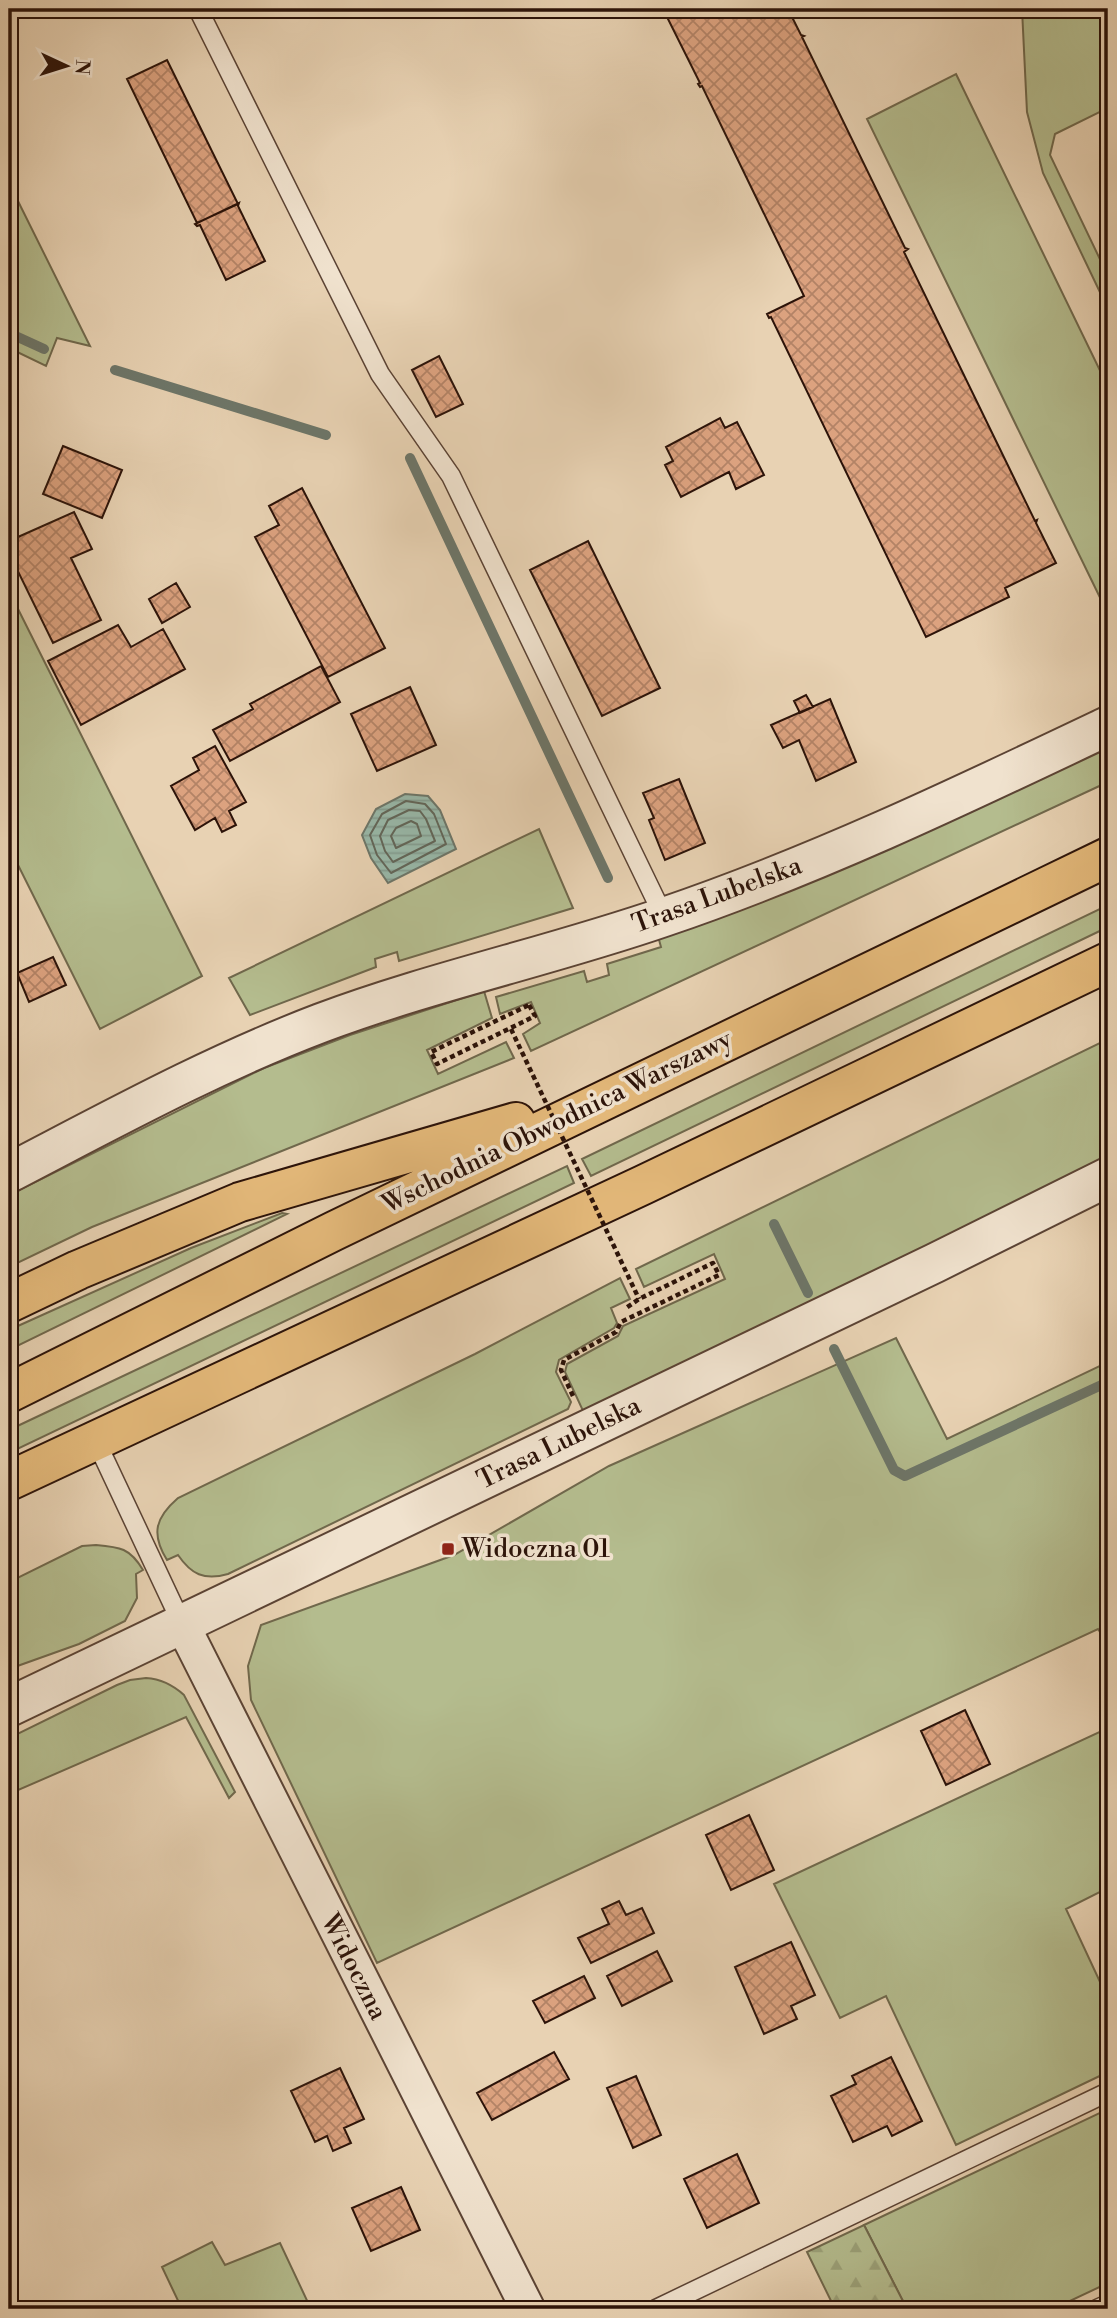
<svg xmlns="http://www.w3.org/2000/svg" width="1117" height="2318" viewBox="0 0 1117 2318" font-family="'Libre Bodoni',serif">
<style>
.grass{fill:#b4bc8e;stroke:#70684c;stroke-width:2}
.forest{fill:url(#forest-firs);stroke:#70684c;stroke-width:2}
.water{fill:url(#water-rules);stroke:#6d7669;stroke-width:2}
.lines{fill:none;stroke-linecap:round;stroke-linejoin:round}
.shore{stroke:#626659;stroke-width:2}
.stream{stroke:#6d7669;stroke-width:10}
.building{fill:url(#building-cross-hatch);stroke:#2c1309;stroke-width:2}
.service-casing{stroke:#5b4334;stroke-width:21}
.minor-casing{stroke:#5b4334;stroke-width:37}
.tertiary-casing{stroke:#5b4334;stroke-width:42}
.motorway-casing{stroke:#2c1309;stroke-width:42}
.path{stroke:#2c1309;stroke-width:4.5;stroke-dasharray:5 3.5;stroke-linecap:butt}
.service{stroke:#f0e2ce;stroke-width:18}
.minor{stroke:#f0e2ce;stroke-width:33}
.tertiary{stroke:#f0e2ce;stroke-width:38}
.motorway{stroke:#e4b97a;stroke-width:38}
.path-bridge{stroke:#2c1309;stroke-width:4.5;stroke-dasharray:5 3.5;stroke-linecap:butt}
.poi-dot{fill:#8f2418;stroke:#f0e2ce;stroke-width:2.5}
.labels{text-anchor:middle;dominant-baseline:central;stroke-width:7;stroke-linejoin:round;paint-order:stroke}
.street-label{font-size:26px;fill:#2c1309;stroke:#f0e2ce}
.poi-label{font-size:26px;fill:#2c1309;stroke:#f0e2ce;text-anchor:start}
</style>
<defs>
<pattern id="forest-firs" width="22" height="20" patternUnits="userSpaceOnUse" patternTransform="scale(1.75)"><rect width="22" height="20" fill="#b4bc8e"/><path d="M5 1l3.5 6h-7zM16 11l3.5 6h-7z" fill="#9ba179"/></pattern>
<pattern id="water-rules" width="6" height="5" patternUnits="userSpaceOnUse" patternTransform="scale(1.75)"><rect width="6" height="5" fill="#98b8a9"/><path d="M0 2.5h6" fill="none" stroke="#839d90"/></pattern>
<pattern id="building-cross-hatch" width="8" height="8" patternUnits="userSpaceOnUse" patternTransform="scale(1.75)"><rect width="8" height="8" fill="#dca27f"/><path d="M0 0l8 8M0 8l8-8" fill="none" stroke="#b38366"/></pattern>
</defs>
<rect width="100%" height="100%" fill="#e8d2b3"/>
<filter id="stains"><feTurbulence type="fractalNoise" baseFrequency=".00286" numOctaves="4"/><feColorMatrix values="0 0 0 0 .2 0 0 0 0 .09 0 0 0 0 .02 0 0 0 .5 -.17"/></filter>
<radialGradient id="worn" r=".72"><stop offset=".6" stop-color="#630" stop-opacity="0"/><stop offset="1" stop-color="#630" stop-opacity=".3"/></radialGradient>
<path class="grass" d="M1022,9H1108V108L1055,134L1050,155L1108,276V309L1043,173L1027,112Z
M956,74L1108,387V614L867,119Z
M9,183L90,346L57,338L46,366L9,348Z
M9,591L202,976L100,1029L9,847Z
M1108,745V782L531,1051L523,1034L540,1023L531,1002L500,1014L496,997L584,971L587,982L609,975L607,964L661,947L658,936Z
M539,829L573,908L399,961L397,952L375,959L376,967L250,1015L229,978Z
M1108,905V927L591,1176L582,1159Z
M484,991L492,1018L427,1050L438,1074L506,1042L514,1058L92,1227L9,1267V1195L264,1068L350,1035Z
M1108,1039V1156L887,1269L584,1413L565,1372L567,1364L618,1336L623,1326L725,1279L714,1254L644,1287L636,1269Z
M567,1166L574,1183L9,1453V1430Z
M282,1213L287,1214L9,1350V1330L191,1248Z
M620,1278L630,1299L611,1308L617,1323L614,1328L559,1360L556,1372L571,1402L568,1409L228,1574C204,1581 191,1574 178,1555L167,1560C151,1534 155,1518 178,1498L475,1354Z
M896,1338L947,1439L1108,1362V1644L1098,1629L377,1963L251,1700L248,1666L261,1625L454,1555L609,1466Z
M96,1545C120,1547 130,1548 143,1570L136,1574L137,1598L125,1621L79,1644L9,1669V1582L82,1546Z
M146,1678C161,1679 173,1685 184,1695L235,1792L229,1798L186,1717L9,1794V1738L117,1685L130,1680Z
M1108,1728V1888L1066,1909L1108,1999V2072L956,2145L886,1996L840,2018L774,1884Z
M1108,2109V2283L1053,2309H907L864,2225Z
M212,2242L225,2265L280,2243L311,2309H182L162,2267Z"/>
<path class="forest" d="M864,2225L907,2309H835L807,2252Z"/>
<path class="water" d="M405,794L428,796L440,810L456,849L388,883L371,858L362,835L376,809Z"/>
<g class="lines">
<path class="shore" d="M406,801L425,804L434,814L446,844L391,873L377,855L370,835L382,814Z
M409,810L420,811L426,819L435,841L393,862L385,851L380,836L388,820Z
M411,821L417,824L421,836L396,848L391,836L396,828Z"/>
<path class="stream" d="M9,333L44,349
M115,370L326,435
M410,458L608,878
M774,1224L808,1293
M834,1349L894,1470L905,1476L1108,1382"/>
</g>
<path class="building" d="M663,9H788L801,35L804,36L802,37L905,248L908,249L904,252L1035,521L1037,520L1036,523L1056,563L1005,588L1009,597L926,637L771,317L769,318L767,314L804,296L702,86L700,87L698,84L700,83Z
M167,60L238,204L197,223L127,79Z
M239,203L238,206L265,261L226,280L200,225L197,226L195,224Z
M439,356L463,404L436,417L412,370Z
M720,418L725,428L737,422L764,475L736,489L729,472L681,497L665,465L673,461L666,447Z
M63,446L122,470L102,518L43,494Z
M302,488L385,648L328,677L255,537L279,525L269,506Z
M74,512L92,549L71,558L101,620L53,643L9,553V541Z
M588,541L660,688L602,716L530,570Z
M176,583L190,607L162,623L149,599Z
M118,625L131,647L163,629L185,669L81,725L48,661Z
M321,666L340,702L230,761L213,730L253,709L250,704Z
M410,687L436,745L377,771L351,714Z
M806,695L813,707L800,713L794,701Z
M830,699L856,762L816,781L799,740L783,748L771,725Z
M215,746L246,802L229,811L236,825L222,832L215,818L195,830L171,786L199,770L193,758Z
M679,779L705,843L665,860L649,820L654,818L643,793Z
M53,957L66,985L29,1002L17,973Z
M965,1710L990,1764L946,1785L921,1731Z
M749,1815L774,1870L731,1890L706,1835Z
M619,1901L626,1915L642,1908L654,1933L591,1963L578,1938L609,1924L602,1909Z
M791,1942L815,1995L791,2006L797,2019L764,2034L735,1967Z
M657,1951L672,1981L622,2006L607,1976Z
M584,1976L595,1998L545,2023L533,2001Z
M554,2052L569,2079L492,2120L477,2093Z
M891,2057L922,2121L892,2136L887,2126L853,2142L831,2096L856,2084L852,2076Z
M340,2068L364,2119L344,2128L351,2143L333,2151L327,2136L315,2142L291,2091Z
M636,2076L661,2135L633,2148L607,2088Z
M737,2154L759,2203L707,2228L684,2179Z
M401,2187L420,2230L371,2251L352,2208Z
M357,2302L361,2309H340Z"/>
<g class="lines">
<g class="service-casing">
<path id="service" d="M198,9L380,374L451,476L664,917
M96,1441L182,1624
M656,2309L1108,2092
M1097,2309L1108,2304"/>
</g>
<g class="minor-casing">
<path id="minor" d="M182,1624L528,2309"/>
</g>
<g class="tertiary-casing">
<path id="tertiary" d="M9,1173C111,1120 213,1064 321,1023C433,981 551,956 664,917C817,865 963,795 1108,726
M9,1707L935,1263L1108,1177"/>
</g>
<g class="motorway-casing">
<path id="motorway" d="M9,1303L78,1270L240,1202L516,1122
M9,1393L334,1231L1108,857
M9,1481L643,1185L1108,962"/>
</g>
<path class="path" d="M529,1005L535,1016L437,1064L431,1052Z
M573,1396L561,1370L564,1360L616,1332L621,1322L719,1275L713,1263L639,1299L626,1308"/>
<use href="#service" class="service"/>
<use href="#minor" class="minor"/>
<use href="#tertiary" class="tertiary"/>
<use href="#motorway" class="motorway"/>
<path class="path-bridge" d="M511,1029L639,1299"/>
</g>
<rect class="poi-dot" x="441" y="1542" width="14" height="14" rx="3.5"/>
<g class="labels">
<g class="street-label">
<text transform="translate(717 895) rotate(-20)">Trasa Lubelska</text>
<text transform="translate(557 1122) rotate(-26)">Wschodnia Obwodnica Warszawy</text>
<text transform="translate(559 1443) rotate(-26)">Trasa Lubelska</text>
<text transform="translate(354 1967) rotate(63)">Widoczna</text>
</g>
<g class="poi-label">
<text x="462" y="1549">Widoczna 01</text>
</g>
</g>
<rect width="1117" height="2318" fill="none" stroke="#e8d2b3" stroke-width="35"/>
<rect x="10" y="10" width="1096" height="2297" fill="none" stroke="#2c1309" stroke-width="3.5"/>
<rect x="18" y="18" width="1082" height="2283" fill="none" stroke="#2c1309" stroke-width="2"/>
<g transform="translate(66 66) rotate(94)" stroke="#f0e2ce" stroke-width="5" paint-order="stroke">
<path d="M0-5L12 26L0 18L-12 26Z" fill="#2c1309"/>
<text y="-10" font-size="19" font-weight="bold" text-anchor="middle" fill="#2c1309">N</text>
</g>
<rect width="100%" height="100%" filter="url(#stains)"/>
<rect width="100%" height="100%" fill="url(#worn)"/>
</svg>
